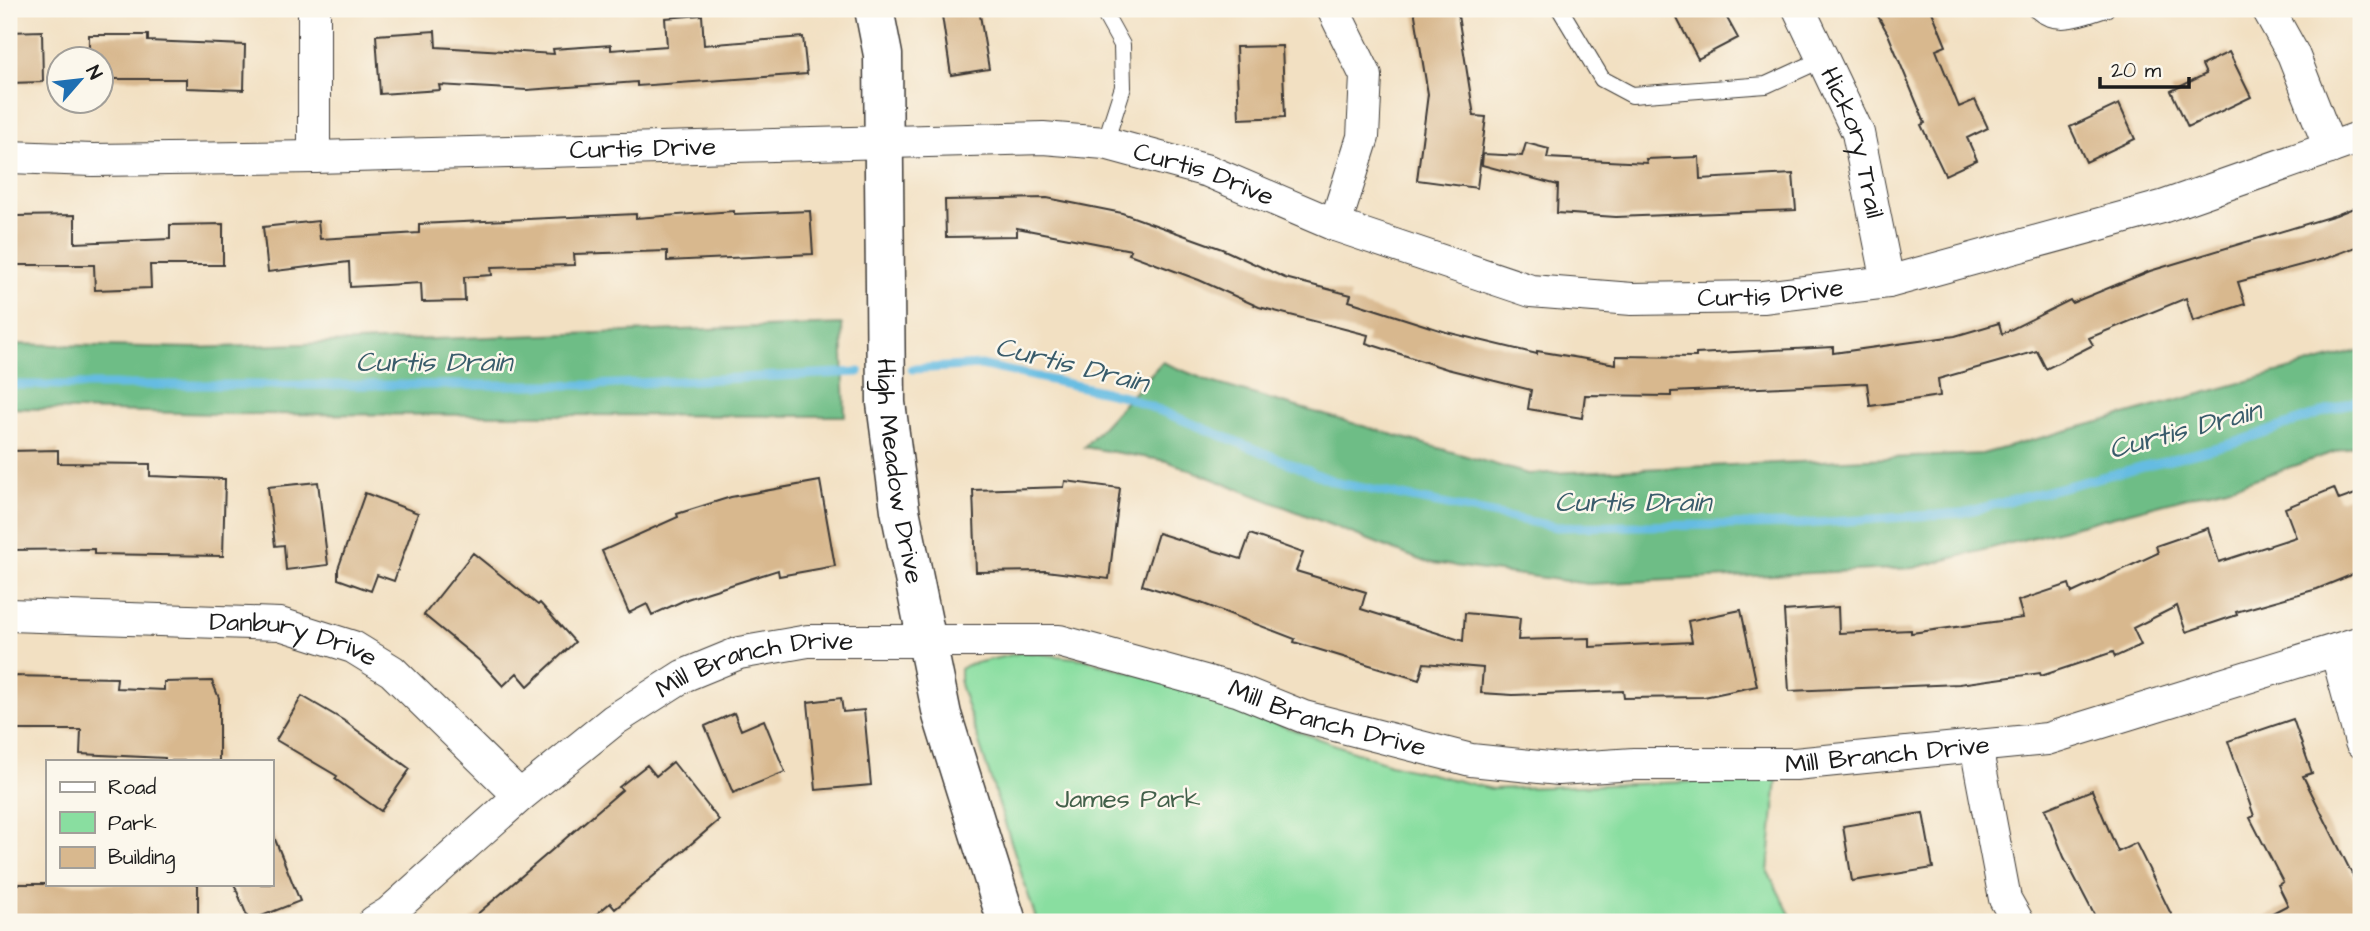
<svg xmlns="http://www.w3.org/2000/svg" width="2370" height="931" viewBox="0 0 2370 931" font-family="'Architects Daughter',sans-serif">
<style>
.green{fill:#89dea0;stroke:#527d5e;stroke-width:2}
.forest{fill:#6ebd86;stroke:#456c51;stroke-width:2}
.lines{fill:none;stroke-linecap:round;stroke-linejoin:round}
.stream{stroke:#65bce2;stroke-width:9}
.building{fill:#d8b88e}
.service-casing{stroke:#3c3935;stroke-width:18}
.minor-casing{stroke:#3c3935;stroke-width:34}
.tertiary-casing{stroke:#3c3935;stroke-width:41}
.service{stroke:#fff;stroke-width:16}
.minor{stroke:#fff;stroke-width:32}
.tertiary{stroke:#fff;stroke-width:38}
.labels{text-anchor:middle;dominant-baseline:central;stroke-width:5;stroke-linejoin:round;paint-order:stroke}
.street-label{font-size:26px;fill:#1c1c1c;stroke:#fbf7ec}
.park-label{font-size:26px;fill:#42604a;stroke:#fbf7ec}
.water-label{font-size:28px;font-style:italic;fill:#395c6b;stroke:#fbf7ec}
</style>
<rect width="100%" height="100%" fill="#fbf7ec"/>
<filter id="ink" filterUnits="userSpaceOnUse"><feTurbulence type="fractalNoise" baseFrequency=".0143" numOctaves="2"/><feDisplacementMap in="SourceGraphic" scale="14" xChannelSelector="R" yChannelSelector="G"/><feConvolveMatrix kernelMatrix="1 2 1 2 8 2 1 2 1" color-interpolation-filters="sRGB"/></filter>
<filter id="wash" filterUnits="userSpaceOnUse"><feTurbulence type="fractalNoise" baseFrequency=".00686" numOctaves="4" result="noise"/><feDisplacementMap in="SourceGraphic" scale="28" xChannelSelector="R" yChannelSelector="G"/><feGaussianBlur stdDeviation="1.57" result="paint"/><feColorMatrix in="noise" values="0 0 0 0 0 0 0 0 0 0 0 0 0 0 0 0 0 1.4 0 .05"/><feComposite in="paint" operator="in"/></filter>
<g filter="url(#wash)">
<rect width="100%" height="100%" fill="#f2e0c2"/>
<path class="green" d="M1024,652L1083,659L1178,685L1251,715L1390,764L1492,789L1777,779L1768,872L1794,922H1037L960,684V669L967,665Z"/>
<path class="forest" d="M842,324L845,416L213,414L9,408V344L194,348Z
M2361,350V443L2246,482L1914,568L1588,584L1425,562L1167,461L1084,447L1162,362L1211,382L1528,474L1982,454Z"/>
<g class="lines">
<path class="stream" d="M912,369L981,365L1124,396L1338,483L1557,527L1803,524L1962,513L2237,442L2361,399
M9,385H597L859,372"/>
</g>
<g id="blocks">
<path class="building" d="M941,9H979L989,69L951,75Z
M1414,9H1457L1474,116L1486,117L1477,188L1417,180L1428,94Z
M1672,9H1722L1738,38L1698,59Z
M1874,9H1931L1946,46L1936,50L1959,107L1975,100L1988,128L1967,138L1977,160L1945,175L1921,125L1925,123L1888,34Z
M702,15L704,45L803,37L807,74L637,86V82L527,90L439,85L440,90L380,94L376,35L435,31L436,47L554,54L553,49L611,45V50L667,46L665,18Z
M42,31L43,82L9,83V32Z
M89,35H148V41L245,45L244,90L186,88V79H102V60H89Z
M1282,46L1285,117L1239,119L1236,47Z
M2229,52L2251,97L2188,127L2171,91L2206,74L2202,65Z
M2119,104L2135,139L2086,162L2070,127Z
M1526,143L1549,149L1547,158L1647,163L1646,159L1699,157L1700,179L1793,174L1796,210L1616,217L1557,213L1558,185L1482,165L1483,154L1522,156Z
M1047,198L1122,213L1222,249L1285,278L1351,295L1349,301L1446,332L1537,354V351L1616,364V356L1696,357V354L1833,347V353L1955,336L1999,323L2002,334L2070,300L2072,303L2150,271L2336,215L2361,205V245L2327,258L2238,282L2245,304L2193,321L2186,298L2089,338L2093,345L2046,369L2037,351L1938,379L1940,396L1870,406L1867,383L1671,392V396L1585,395L1582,418L1528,409L1531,390L1447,369L1366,343L1368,335L1259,307L1199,280L1129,254L1131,250L1017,228V236L946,237L945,200Z
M734,211V214L810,211L813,254L667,261V251L574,254L575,265L491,267L492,275L464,277L465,301L422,302L421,283L350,287L349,262L268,272L263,227L318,221L320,239L419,233V224L636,214V218Z
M75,215V243L170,239V225L223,224V265H150L151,288L95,290L94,265H15L16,216Z
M58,450V463L150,464V476L225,479L223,556L94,554V549L9,550V451Z
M820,481L835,566L779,576L778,570L687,599L652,615L647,604L629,613L602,551L678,517L677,514L731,497Z
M1065,481L1120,488L1109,579L1046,571L976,572L973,490L1064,487Z
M318,482L328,565L286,570L284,545L275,546L268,487Z
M2334,488L2339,500L2361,492V571L2317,589L2236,612L2237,615L2186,632L2177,606L2133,628L2141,645L2115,657L2113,652L2041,676L2040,673L1959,684L1789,691L1784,611L1838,607L1839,633L1911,630V633L2023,618L2018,601L2069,584L2072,593L2158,553L2156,546L2208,528L2219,562L2296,537L2285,508Z
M365,493L418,513L394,581L377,575L371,591L338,579V569Z
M1158,533L1241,559L1250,534L1303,553L1296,571L1366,592L1361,609L1463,641L1465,613L1520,618L1518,640L1590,638V647L1692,642L1688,621L1741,610L1757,686L1704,697L1624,698L1623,691L1513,695L1481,693L1483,668L1424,663L1419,680L1294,642L1295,639L1201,603L1142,585Z
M473,553L538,605L540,603L575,642L528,686L517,673L503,686L480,661L424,615Z
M9,676L117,678L116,688L164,690V682L212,681L219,698V761H165V758L80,754L81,730H9Z
M302,696L343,720L410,769L381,811L335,779L337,776L276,740Z
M841,698L843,712L864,710L871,785L816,790L808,702Z
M734,713L741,730L764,720L785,772L733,793L705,726Z
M2293,719L2312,773L2303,776L2361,892V922H2255L2288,905L2278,885L2283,882L2250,818L2254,816L2228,741Z
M673,762L719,820L615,909L610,903L587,922H468L622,790L619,787L647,765L656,776Z
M2092,790L2118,852L2136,843L2175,922H2098L2064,857L2045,809Z
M1923,813L1933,868L1852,881L1843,826Z
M272,832L300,901L249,921L234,884H271Z
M9,884H198V921L144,922V916L93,918V922H9Z"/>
</g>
</g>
<g filter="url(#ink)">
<use href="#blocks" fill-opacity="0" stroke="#3c3935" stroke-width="2"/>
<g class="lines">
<g class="service-casing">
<path id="service" d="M1102,9L1122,45L1123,87L1105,143
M1560,9L1602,79L1632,95L1766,85L1823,59
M2035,9C2057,29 2081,17 2106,9"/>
</g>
<g class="minor-casing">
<g id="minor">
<path d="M314,9V157"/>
<path d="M1333,9L1366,76L1363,137L1335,225"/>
<path id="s1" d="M1799,9L1858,133L1888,282"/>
<path d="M2268,9L2293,54L2330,148"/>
<path id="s2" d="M9,157L93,160L314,157L1043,138L1105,143L1208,171L1335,225L1531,291L1632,299L1763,297L1888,282L2162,207L2361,137"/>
<path id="s3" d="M9,615L280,624L353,647L392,671L520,796"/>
<path d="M2336,650L2361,742"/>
<path d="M1976,746L2005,899L2018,922"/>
<path id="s4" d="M374,922L389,913L520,796L614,720L683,676L739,653L808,641H1059L1237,690L1304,717L1471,760L1559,769L1634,764H1795L2047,739L2361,642"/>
</g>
</g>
<g class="tertiary-casing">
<g id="tertiary">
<path id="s5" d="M874,9L883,55L886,403L900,510L942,715L1007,922"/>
</g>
</g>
<use href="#service" class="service"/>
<use href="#minor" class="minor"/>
<use href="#tertiary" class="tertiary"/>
</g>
</g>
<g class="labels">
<g class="street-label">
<text stroke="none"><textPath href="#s1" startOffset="145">Hickory Trail</textPath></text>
<text stroke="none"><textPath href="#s2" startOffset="634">Curtis Drive</textPath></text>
<text stroke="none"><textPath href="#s2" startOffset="1200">Curtis Drive</textPath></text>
<text stroke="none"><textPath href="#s2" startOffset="1788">Curtis Drive</textPath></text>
<text stroke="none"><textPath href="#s5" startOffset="464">High Meadow Drive</textPath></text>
<text stroke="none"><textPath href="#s3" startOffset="287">Danbury Drive</textPath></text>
<text stroke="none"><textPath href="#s4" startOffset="469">Mill Branch Drive</textPath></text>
<text stroke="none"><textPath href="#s4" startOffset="1057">Mill Branch Drive</textPath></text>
<text stroke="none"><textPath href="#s4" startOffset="1624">Mill Branch Drive</textPath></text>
</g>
<g class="park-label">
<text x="1128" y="799">James Park</text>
</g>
<g class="water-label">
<text x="434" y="362">Curtis Drain</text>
<text transform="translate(1072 365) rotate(14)">Curtis Drain</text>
<text transform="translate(2185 430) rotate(-15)">Curtis Drain</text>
<text x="1633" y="502">Curtis Drain</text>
</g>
</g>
<rect width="2370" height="931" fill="none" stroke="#fbf7ec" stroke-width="35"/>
<rect x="46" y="760" width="228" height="126" fill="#fbf7ec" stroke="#a29f99" stroke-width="2"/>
<rect x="60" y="782" width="35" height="10" fill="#ffffff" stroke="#a29f99" stroke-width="2"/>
<text x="108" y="794" font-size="21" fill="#1c1c1c">Road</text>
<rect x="60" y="812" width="35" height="21" fill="#89dea0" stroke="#a29f99" stroke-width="2"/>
<text x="108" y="830" font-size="21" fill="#1c1c1c">Park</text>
<rect x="60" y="847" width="35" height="21" fill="#d8b88e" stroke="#a29f99" stroke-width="2"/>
<text x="108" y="864" font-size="21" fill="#1c1c1c">Building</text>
<g transform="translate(80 80) rotate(62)"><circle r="33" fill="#fbf7ec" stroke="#a29f99" stroke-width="2"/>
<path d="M0-5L12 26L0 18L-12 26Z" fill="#1f6fb2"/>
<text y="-10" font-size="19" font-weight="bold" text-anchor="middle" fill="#1c1c1c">N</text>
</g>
<path d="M2100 77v10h89v-10" fill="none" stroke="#1c1c1c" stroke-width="3.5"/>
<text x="2111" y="77" font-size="21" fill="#1c1c1c" stroke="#fbf7ec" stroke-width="5" paint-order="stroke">20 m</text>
</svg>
